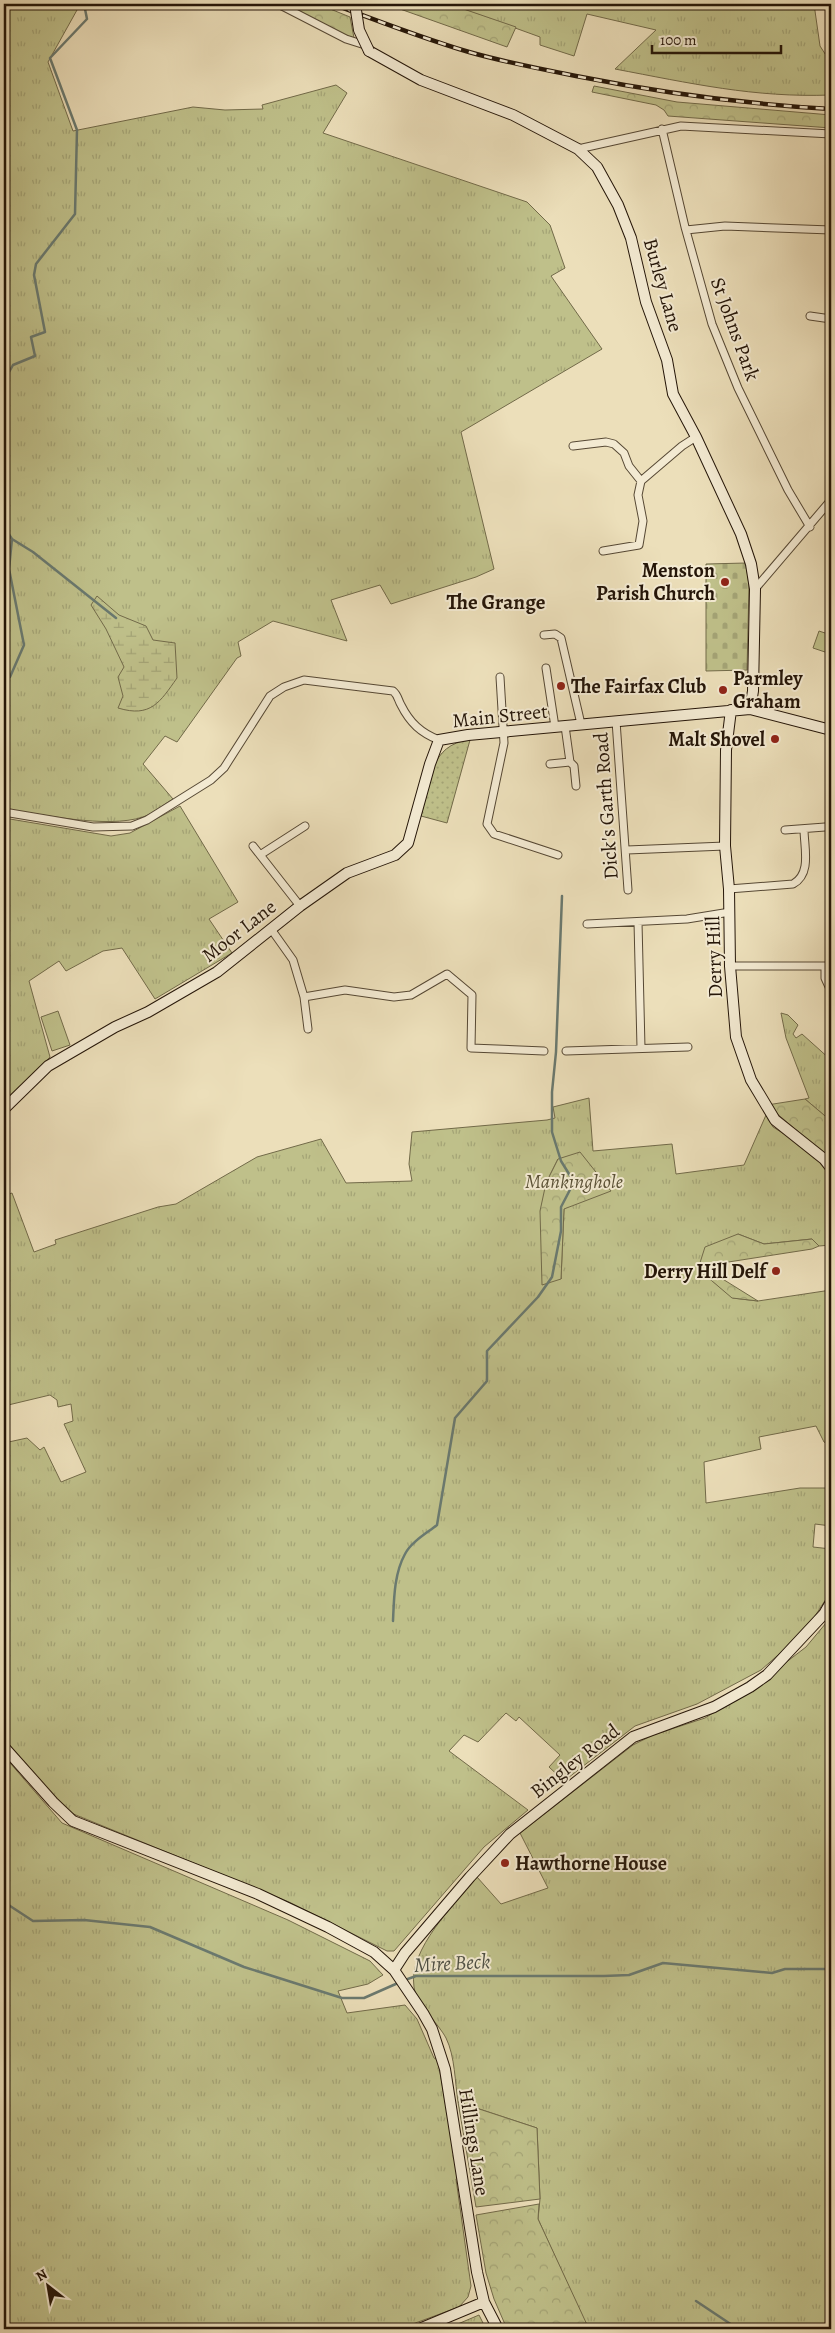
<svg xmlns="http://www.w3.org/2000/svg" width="835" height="2333" viewBox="0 0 835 2333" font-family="Alegreya,serif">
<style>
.grass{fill:url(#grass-tufts);stroke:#726a49;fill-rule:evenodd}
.forest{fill:url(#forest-crowns);stroke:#726a49}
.wetland{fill:url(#wetland-marsh);stroke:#726a49}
.cemetery{fill:url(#cemetery-stones);stroke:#726a49}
.park{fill:url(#park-dots);stroke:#726a49}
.garden{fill:#bfc08a;stroke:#726a49}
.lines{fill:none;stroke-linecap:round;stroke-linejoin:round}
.stream{stroke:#6a796f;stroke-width:2.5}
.street-casing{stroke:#564834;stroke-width:9}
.secondary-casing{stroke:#241508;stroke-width:12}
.street{stroke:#f3ead2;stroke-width:7}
.secondary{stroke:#f3ead2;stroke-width:10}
.rail-casing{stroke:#241508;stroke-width:4.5}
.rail{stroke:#f3ead2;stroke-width:2.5;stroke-dasharray:8;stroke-linecap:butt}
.secondary-bridge-casing{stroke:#241508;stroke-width:12;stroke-linecap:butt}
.secondary-bridge{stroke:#f3ead2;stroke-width:10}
.poi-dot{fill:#8f2418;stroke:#f3ead2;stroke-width:2}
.labels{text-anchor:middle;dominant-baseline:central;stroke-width:4;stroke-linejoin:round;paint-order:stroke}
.street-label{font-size:20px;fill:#241508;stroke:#f3ead2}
.poi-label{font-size:20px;font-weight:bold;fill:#241508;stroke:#f3ead2;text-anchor:end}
.park-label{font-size:20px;font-style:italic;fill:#5a5136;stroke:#f3ead2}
.neighbourhood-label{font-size:21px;font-weight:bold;fill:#241508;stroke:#f3ead2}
.water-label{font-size:21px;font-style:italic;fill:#4d4f44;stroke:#f3ead2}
</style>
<defs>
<pattern id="grass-tufts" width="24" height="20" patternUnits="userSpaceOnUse" patternTransform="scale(1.25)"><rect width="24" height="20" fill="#bfc08a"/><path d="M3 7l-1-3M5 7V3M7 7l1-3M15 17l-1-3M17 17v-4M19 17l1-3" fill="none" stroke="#a4a476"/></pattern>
<pattern id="forest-crowns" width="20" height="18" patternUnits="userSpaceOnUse" patternTransform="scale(1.25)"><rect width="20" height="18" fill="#bfc08a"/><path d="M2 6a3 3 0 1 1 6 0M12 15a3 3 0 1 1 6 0" fill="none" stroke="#a4a476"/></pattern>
<pattern id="wetland-marsh" width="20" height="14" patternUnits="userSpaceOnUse" patternTransform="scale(1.25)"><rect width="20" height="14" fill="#bfc08a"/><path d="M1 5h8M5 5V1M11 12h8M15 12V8" fill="none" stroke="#a4a476"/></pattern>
<pattern id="cemetery-stones" width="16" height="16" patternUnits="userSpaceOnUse" patternTransform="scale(1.25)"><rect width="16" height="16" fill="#bfc08a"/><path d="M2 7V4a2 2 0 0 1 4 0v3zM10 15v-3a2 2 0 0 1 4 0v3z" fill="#a4a476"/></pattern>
<pattern id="park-dots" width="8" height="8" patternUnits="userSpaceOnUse" patternTransform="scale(1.25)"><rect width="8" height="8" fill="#bfc08a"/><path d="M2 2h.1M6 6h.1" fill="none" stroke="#a4a476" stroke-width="1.8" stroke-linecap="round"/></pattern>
</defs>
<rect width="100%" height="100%" fill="#ecdfba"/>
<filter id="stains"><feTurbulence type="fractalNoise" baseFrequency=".004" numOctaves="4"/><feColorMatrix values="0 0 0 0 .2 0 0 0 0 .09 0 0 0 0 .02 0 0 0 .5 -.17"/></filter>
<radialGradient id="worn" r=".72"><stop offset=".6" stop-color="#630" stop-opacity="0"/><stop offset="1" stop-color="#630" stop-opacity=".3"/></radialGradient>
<path class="grass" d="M4,4H77V10L48,62L73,131L193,107L225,110L263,109L262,105L336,85L347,93L323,133L527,202L550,225L565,268L551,276L602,349L461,432L494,569L476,577L391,604L380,585L331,600L347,641L273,621L238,642L241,656L237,658L177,742L165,736L143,764L173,799C163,805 154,813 143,817C106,829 42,814 4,809Z
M449,4H814L820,46L831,63V95C755,98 689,83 615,69L656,30L587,14L574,56L540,45V37Z
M180,806L238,902L209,919L232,953L155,999L122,948L103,951L66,971L59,961L29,981L50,1057L4,1104V818L111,836L130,833Z
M781,1013L788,1015L798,1025L793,1034L796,1038L802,1034L831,1060V1121L805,1099L809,1098L786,1038Z
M589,1098L593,1151L672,1144L676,1174L744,1165L766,1115L773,1127L824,1159L831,1170V1245L819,1246L812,1239L764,1244L738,1234L698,1269L733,1298L758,1301L831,1290V1446L824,1442L816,1426L759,1437L761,1449L704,1462L706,1503L800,1488H831V1526L815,1524L813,1547L831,1549V1589L826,1599L815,1616L794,1641L761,1670L697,1704L635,1726L564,1781L549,1767L560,1755L519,1717L516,1721L506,1713L478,1742L464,1735L449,1751L528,1810L484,1847L394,1951H387L289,1902L71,1813L57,1802L4,1739V1443L27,1438L40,1450L44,1447L61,1482L86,1472L64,1424L73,1421L71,1404L58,1407L57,1400L50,1395L4,1406V1196L12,1193L34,1252L56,1244L55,1240L158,1207L176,1204L257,1157L321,1139L346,1183L412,1181L409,1164L412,1132L547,1120L555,1118L553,1107ZM558,1159L564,1209L561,1279L546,1183Z
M831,1617V2329H588L538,2219L540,2199L537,2128L458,2102C455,2083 455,2056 446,2038C438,2023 416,2003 414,1987C408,1949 455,1904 477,1877L501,1904L548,1888L520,1833L633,1745L653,1735L705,1718L750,1690L806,1647Z
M4,1756L62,1823L288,1920L370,1961L383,1975L368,1984L338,1991L347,2013L405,2005L417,2019L434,2058L438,2060L458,2178L456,2179L471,2286L468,2297L459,2307L399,2329H4Z
M479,2315L486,2329H446Z"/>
<path class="forest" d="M283,4H318L350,17L354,38L344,35Z
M386,4H449L516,27L507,47Z
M594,86L677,102L831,115V128L668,116L664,110L656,105L592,92Z
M805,1099L831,1121V1160L767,1105Z
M580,1152L611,1191L564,1209L561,1279L542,1285L540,1211L546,1183L558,1159Z
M738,1234L764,1244L812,1239L819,1246L812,1249L722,1263L721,1278L758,1301L732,1298L698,1269L705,1247Z
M458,2102L537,2128L540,2199L476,2207Z
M539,2204L538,2219L589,2329H507L494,2299L486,2273L476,2215Z"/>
<path class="wetland" d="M97,596L119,615L146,626L153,640L175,643L177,678C160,702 151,718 118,708L123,696L118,677L124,667L106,629L91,605Z"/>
<path class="cemetery" d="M746,563L749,585L747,670L706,671V564Z"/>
<path class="park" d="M470,740L447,823L421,816C430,783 429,744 470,740Z"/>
<path class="garden" d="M819,631L831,635V654L813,648Z
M58,1011L70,1045L52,1051L41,1017Z"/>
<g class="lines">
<path class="stream" d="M4,381L13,365L35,356L31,337L45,332L34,275L36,264L75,214L77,130L50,58L87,19L84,4
M4,527L12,539L33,552L116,618
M10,677L24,645L9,569L12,539
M393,1621C394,1599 394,1574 405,1554C411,1542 427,1533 437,1525L455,1418L487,1381V1351L538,1297L552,1277L561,1231V1207L574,1182L561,1161L552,1132V1092L556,1052L562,896
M4,1902L33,1921L84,1920L150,1927L244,1967L342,1998H364L398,1983
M405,1980L416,1976H604L629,1975L663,1963L772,1973L785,1969H831
M696,2301L738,2329"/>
<g class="street-casing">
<path id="street" d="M278,4L346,39L365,45
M662,129L685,227L712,324L738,388L788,490L810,527
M578,149L681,126L831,134
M686,230L725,226L831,230
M810,316L831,319
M573,446L606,442L614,444L624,453L629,466L641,481
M603,551L639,545L643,521L638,495L641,481L682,446L696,437
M755,589L831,500
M544,635L555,634L561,638L581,724
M546,668L555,727
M500,677L504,743L487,824L494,834L558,855
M616,721L628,890
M565,726L570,762L574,766L576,786
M550,764L570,762
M4,812L93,827L132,826L147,820L211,780L224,768L270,696L284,687L304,680L393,691C398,695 398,700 401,705C410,723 421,733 439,740
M785,830L825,827
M253,846L300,906
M627,850L725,846
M260,855L305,826
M729,889L793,884C812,874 804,847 804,829
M638,922L641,1048
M587,924L687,919L730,912
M271,929L293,960L304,997L345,990L394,997L411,995L447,974L472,995L471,1048L544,1051
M730,966H831
M825,966V978L831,991
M304,997L308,1029
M566,1051L688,1047"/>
</g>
<g class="secondary-casing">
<path id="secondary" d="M369,51L421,80L513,115L578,149L597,167L618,205L631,238L646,302L667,360L673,394L696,437L741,534L751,564L755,589L753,691L750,709
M731,710L726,750L725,846L729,889L730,966L736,1037L751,1080L775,1120L824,1159L831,1168
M4,1109L48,1066L115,1027L148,1012L217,972L300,906L347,873L395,855L408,843L430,764L439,740L468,735L750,709L831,730
M4,1747L53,1802L73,1821L258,1894L328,1927L374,1952L394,1970L423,2013L432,2029L445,2069L477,2272L484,2302L498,2329
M394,1970L405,1953L470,1877L510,1834L633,1737L714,1707L750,1687L767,1675L824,1614L831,1602
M419,2329L484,2302"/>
</g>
<use href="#street" class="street"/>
<use href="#secondary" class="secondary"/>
<g class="rail-casing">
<path id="rail" d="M333,4C378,21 422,38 469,52C504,62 540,69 576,76C662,93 744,104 831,109"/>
</g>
<use href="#rail" class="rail"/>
<g class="secondary-bridge-casing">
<path id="secondary-bridge" d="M355,4L359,30L369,51"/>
</g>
<use href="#secondary-bridge" class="secondary-bridge"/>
</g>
<g class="poi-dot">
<circle cx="725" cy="582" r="5"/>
<circle cx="561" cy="686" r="5"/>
<circle cx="723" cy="690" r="5"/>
<circle cx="775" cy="739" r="5"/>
<circle cx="776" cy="1271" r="5"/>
<circle cx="505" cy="1863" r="5"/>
</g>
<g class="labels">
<g class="street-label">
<text transform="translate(663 285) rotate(74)">Burley Lane</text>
<text transform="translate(735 329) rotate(70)">St Johns Park</text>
<text transform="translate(500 716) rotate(-6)">Main Street</text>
<text transform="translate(606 806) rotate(-94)">Dick's Garth Road</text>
<text transform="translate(239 931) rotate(-38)">Moor Lane</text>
<text transform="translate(714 957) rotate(-92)">Derry Hill</text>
<text transform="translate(575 1761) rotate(-38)">Bingley Road</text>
<text transform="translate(474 2142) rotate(81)">Hillings Lane</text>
</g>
<g class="poi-label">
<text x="715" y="570">Menston<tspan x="715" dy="23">Parish Church</tspan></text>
<text x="733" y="678" text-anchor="start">Parmley<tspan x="733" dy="23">Graham</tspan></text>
<text x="571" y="686" text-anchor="start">The Fairfax Club</text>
<text x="765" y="739">Malt Shovel</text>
<text x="766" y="1271">Derry Hill Delf</text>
<text x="515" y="1863" text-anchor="start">Hawthorne House</text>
</g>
<g class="park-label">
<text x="574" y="1181">Mankinghole</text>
</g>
<g class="neighbourhood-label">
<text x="496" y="602">The Grange</text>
</g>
<g class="water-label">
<text transform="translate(452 1963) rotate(-3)">Mire Beck</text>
</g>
</g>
<rect width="835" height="2333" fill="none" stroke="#ecdfba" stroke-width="20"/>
<rect x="5" y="5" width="825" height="2323" fill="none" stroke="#241508" stroke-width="2.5"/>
<rect x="10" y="10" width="815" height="2313" fill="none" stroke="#241508"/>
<g transform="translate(48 2286) rotate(329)" stroke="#f3ead2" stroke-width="4" paint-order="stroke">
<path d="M0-4L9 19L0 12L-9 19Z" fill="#241508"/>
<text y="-8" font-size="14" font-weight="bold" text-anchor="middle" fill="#241508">N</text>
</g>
<path d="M652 45v8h129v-8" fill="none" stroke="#241508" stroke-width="2.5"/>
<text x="660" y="45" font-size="15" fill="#241508" stroke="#f3ead2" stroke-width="4" paint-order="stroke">100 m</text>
<rect width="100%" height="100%" filter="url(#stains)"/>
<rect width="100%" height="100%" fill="url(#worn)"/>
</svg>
